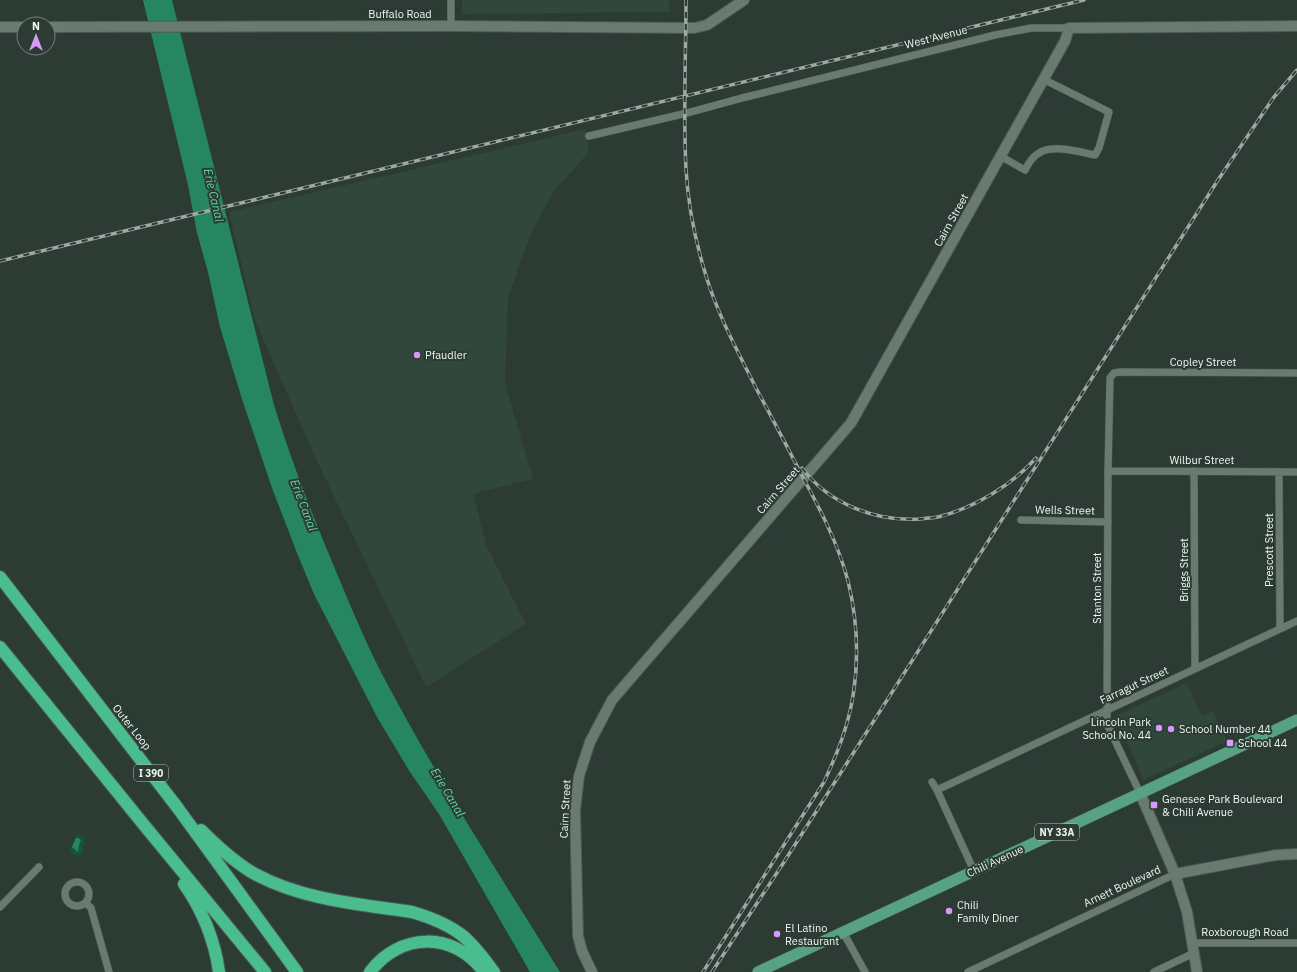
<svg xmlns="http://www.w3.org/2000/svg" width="1297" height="972" viewBox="0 0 1297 972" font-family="'IBM Plex Sans',sans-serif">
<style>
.built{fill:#31473c}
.green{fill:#10553c}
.water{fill:#278662}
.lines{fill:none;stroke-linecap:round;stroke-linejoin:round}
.street-casing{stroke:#4c5954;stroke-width:8}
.secondary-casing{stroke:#4c5954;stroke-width:12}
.primary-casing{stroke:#4c5954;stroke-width:12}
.highway-casing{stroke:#4c5954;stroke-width:14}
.street{stroke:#697a71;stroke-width:7}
.secondary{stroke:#697a71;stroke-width:10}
.primary{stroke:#56a283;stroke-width:11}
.highway{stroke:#4abd8f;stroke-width:12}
.rail-casing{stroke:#9da9a3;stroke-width:3.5}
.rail{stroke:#2c3b34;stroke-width:2;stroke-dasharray:6;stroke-linecap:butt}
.poi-dot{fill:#d89af8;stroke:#2c3b34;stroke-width:1.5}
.labels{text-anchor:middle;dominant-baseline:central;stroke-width:4;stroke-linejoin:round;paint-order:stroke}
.shield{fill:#2c3b34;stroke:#b3bfb9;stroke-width:1}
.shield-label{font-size:10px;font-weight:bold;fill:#edf7f2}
.street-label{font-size:11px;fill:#edf7f2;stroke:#2c3b34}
.poi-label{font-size:11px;fill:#edf7f2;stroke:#2c3b34;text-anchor:start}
.water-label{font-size:12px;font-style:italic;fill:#5dd9a6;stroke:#2c3b34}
</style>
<rect width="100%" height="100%" fill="#2c3b34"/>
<path class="built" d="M462,0H669V12L462,14Z
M586,129L589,152L554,191L532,231L508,297L505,383L533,479L473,494L487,547L526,624L426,687L317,461L255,321L229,212Z
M1187,683L1202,716L1213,711L1227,741L1144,780L1115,716Z"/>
<path class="green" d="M76,835C79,833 83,837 85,839L82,854L79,856L73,854L70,851Z"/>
<path class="water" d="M143,0H172L274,405C292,463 314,520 338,576C354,614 370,653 390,689C442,786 502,879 560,972H530L439,814L410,772L377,717L314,594L297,553L272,488L242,399L220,327L208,272L197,233L188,185Z
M76,838H78L81,840L79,845L78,852L72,847Z"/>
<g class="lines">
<g class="street-casing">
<path id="street" d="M451,26V0
M589,136L687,113L742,98L995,35L1031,28H1069
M1000,156L1025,170C1028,164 1032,157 1039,153C1052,144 1080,152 1095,155L1099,148L1109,112L1043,79
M1108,471L1297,472
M1194,471L1195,669
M1279,472L1280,628
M1021,520L1108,522
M932,782L937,790L974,871
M937,790L1297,621
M1140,793L1108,726L1107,720L1108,471L1110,378L1114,373L1120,372L1297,373
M65 894a12 12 0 1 1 24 0a12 12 0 1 1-24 0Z
M86,903L91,908L109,972
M0,907L39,867
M843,932L865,972
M1193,943H1297
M968,972L1175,874
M1154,972L1194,953"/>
</g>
<g class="secondary-casing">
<path id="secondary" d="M0,27H24
M48,27L451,26L694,28L707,25L744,0
M1140,793L1175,874L1187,912L1197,972
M1175,874L1276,855L1297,854
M592,972L582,951L578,936L575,810L579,776L590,742L612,700L851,423L1065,41L1069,28L1297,26"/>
</g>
<g class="primary-casing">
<path id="primary" d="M758,972L1297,720"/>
</g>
<g class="highway-casing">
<path id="highway" d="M0,577L177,807L297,972
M0,647L144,825L265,972
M201,830C217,846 235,863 255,874C303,900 358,904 412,912C429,917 448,924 463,936C475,946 485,960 494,972
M184,884C202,909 215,941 219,972
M370,972C400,932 454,931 484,972"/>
</g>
<use href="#street" class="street"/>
<use href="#secondary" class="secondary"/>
<use href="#primary" class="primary"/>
<use href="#highway" class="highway"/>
<g class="rail-casing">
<path id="rail" d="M686,0C686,56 683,113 686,169C688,206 696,244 707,279C719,317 738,352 756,388C771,416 786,444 800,472C819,507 838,543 848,581C857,618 859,659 853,696C848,727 837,754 824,782L703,972
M0,261L1084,0
M802,468C829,504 876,522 920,519C926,518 933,518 938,517C974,508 1012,485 1036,458
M712,972L784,862L1218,180L1274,97L1297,70"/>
</g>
<use href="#rail" class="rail"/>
</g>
<g class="poi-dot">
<circle cx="417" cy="355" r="4"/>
<circle cx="1159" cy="728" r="4"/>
<circle cx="1171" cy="729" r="4"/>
<rect x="1226" y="739" width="8" height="8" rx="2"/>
<rect x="1150" y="801" width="8" height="8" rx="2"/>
<circle cx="949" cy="911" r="4"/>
<circle cx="777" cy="934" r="4"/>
</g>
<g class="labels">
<g class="shield">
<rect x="134" y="765" width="34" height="16" rx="3"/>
<rect x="1035" y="824" width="44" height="16" rx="3"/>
</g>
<g class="shield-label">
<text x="151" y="773">I 390</text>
<text x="1057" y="832">NY 33A</text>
</g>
<g class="street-label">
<text x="400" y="14">Buffalo Road</text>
<text transform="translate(936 37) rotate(-14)">West Avenue</text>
<text transform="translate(951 220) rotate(-61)">Cairn Street</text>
<text x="1203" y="362">Copley Street</text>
<text x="1202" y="460">Wilbur Street</text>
<text transform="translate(778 490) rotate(-49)">Cairn Street</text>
<text transform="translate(1065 510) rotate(1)">Wells Street</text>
<text transform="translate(1269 550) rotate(-90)">Prescott Street</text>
<text transform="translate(1184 570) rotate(-90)">Briggs Street</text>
<text transform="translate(1097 588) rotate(-90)">Stanton Street</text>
<text transform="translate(1134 685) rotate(-25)">Farragut Street</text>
<text transform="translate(132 727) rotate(52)">Outer Loop</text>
<text transform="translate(565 809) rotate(-87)">Cairn Street</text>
<text transform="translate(995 861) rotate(-25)">Chili Avenue</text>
<text transform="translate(1122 886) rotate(-25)">Arnett Boulevard</text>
<text x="1245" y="932">Roxborough Road</text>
</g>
<g class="poi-label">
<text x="425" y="355">Pfaudler</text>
<text x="1151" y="722" text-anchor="end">Lincoln Park<tspan x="1151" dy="13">School No. 44</tspan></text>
<text x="1179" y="729">School Number 44</text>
<text x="1238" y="743">School 44</text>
<text x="1162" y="799">Genesee Park Boulevard<tspan x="1162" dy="13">&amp; Chili Avenue</tspan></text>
<text x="957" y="905">Chili<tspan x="957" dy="13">Family Diner</tspan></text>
<text x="785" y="928">El Latino<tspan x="785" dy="13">Restaurant</tspan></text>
</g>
<g class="water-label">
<text transform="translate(214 195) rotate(77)">Erie Canal</text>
<text transform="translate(304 505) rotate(69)">Erie Canal</text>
<text transform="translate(448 792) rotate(59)">Erie Canal</text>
</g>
</g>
<g transform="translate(36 36)"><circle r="19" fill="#2c3b34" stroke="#798680"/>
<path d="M0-3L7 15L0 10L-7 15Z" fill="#d89af8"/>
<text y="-6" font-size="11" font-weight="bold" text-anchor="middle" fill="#edf7f2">N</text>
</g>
</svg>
